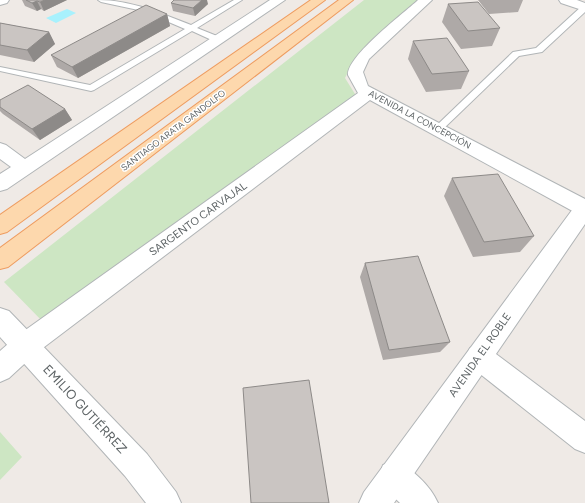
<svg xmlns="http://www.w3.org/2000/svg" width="585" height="503" viewBox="0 0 585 503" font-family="Figtree,sans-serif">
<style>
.green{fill:#cde6c3}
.water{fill:#a8f1fd}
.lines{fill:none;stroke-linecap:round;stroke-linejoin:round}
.service-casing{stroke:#b1b5b7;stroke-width:2}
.minor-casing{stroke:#b1b5b7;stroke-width:2}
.tertiary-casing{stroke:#b1b5b7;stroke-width:2}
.primary-casing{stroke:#ee9c60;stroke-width:2}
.service{fill:#fff;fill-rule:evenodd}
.minor{fill:#fff;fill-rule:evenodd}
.tertiary{fill:#fff;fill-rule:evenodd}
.primary{fill:#fdd8ad;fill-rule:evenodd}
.wall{fill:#aea9a7}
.shaded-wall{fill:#8d8a88}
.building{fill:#cac5c2;stroke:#8d8a88}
.labels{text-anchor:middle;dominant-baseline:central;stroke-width:3;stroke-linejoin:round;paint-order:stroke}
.far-street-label{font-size:9px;fill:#5d6365;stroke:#fff}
.street-label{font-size:11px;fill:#5d6365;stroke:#fff}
.near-street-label{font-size:13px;fill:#5d6365;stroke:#fff}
</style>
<rect width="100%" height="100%" fill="#efeae6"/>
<path class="green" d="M364,0H418L355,58L345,78L355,94L353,99L45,324L4,282Z
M0,432L22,457L0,480Z"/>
<path class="water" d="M67,9L76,13L56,23L46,18Z"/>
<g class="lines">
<g class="service-casing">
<path id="service" d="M98,0C131,0 160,13 191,25L234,0H242L197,28L222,38V42H216L192,31L94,90L91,91L0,71V67L90,85L185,29L143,11L101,2Z
M582,6H585V12L542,52L519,56L441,131H435L433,129L435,127L513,52L536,48Z"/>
</g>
<g class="minor-casing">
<path id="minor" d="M0,0H9L7,3L0,5Z
M270,0H285L7,189L0,191V174L11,167L0,159V143L6,145L25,159Z
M418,0H432L369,59L363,72L368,86L585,199V216L578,214L370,100L35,354L9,378L0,382V351L17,336L358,93L348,75C347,56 403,14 418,0Z
M559,0H577L585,3V11L561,3Z
M479,344L488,348L585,421V453L575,449L470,366L466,357L470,348Z
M394,461C412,468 430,485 438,503H400L383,487L379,476L383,465Z"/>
</g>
<g class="tertiary-casing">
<path id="tertiary" d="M585,200V224L394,503H359L364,492L578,202Z
M0,308L9,311L147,454L176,492L181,503H146L125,476L0,337Z"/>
</g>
<g class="primary-casing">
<path id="primary" d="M311,0H325L7,232L0,234V215Z
M339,0H353L8,267L0,269V248Z"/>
</g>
<use href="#service" class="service"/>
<use href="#minor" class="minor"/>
<use href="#tertiary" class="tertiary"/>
<use href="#primary" class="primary"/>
</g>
<path class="wall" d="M22,0H67L44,11L41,9L37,11L25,6Z
M478,0H523L518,12L489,14Z
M171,3L208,4L195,16L173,11Z
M448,4L500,28L492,46L461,49L442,22Z
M167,14L170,26L78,78L57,67L51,55Z
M0,23L49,32L55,44L34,62L0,55Z
M413,41L469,71L461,89L426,92L408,59Z
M0,100L65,109L72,120L40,140L3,114L0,111Z
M452,178L534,236L520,252L473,257L444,196Z
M365,263L450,342L440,352L383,360L360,277Z"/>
<path class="shaded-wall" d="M45,0H67L44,11L40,2Z
M202,0H207L208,4L195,16L193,8Z
M37,1L41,9L37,11L32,3Z
M167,14L170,26L78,78L72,67Z
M49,32L55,44L34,62L27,50Z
M65,109L72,120L40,140L32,129Z"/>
<path class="building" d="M26,0H45L40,2L37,1L32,3Z
M174,0H202L193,8L171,3Z
M478,2L500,28L468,31L448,4Z
M146,5L167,14L72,67L51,55Z
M0,23L49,32L27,50L0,45Z
M447,38L469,71L432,74L413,41Z
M28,85L65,109L32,129L0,107V100Z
M498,174L534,236L484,242L452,178Z
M418,256L450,342L389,350L365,263Z
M309,380L329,503H251L243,388Z"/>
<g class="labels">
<g class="far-street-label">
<text transform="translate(420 119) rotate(28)">AVENIDA LA CONCEPCIÓN</text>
<text transform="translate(173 130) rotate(-37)">SANTIAGO ARATA GANDOLFO</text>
</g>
<g class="street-label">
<text transform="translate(198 219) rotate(-36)">SARGENTO CARVAJAL</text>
<text transform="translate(480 355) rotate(-55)">AVENIDA EL ROBLE</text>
</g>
<g class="near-street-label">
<text transform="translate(85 409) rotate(47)">EMILIO GUTIÉRREZ</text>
</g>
</g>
</svg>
